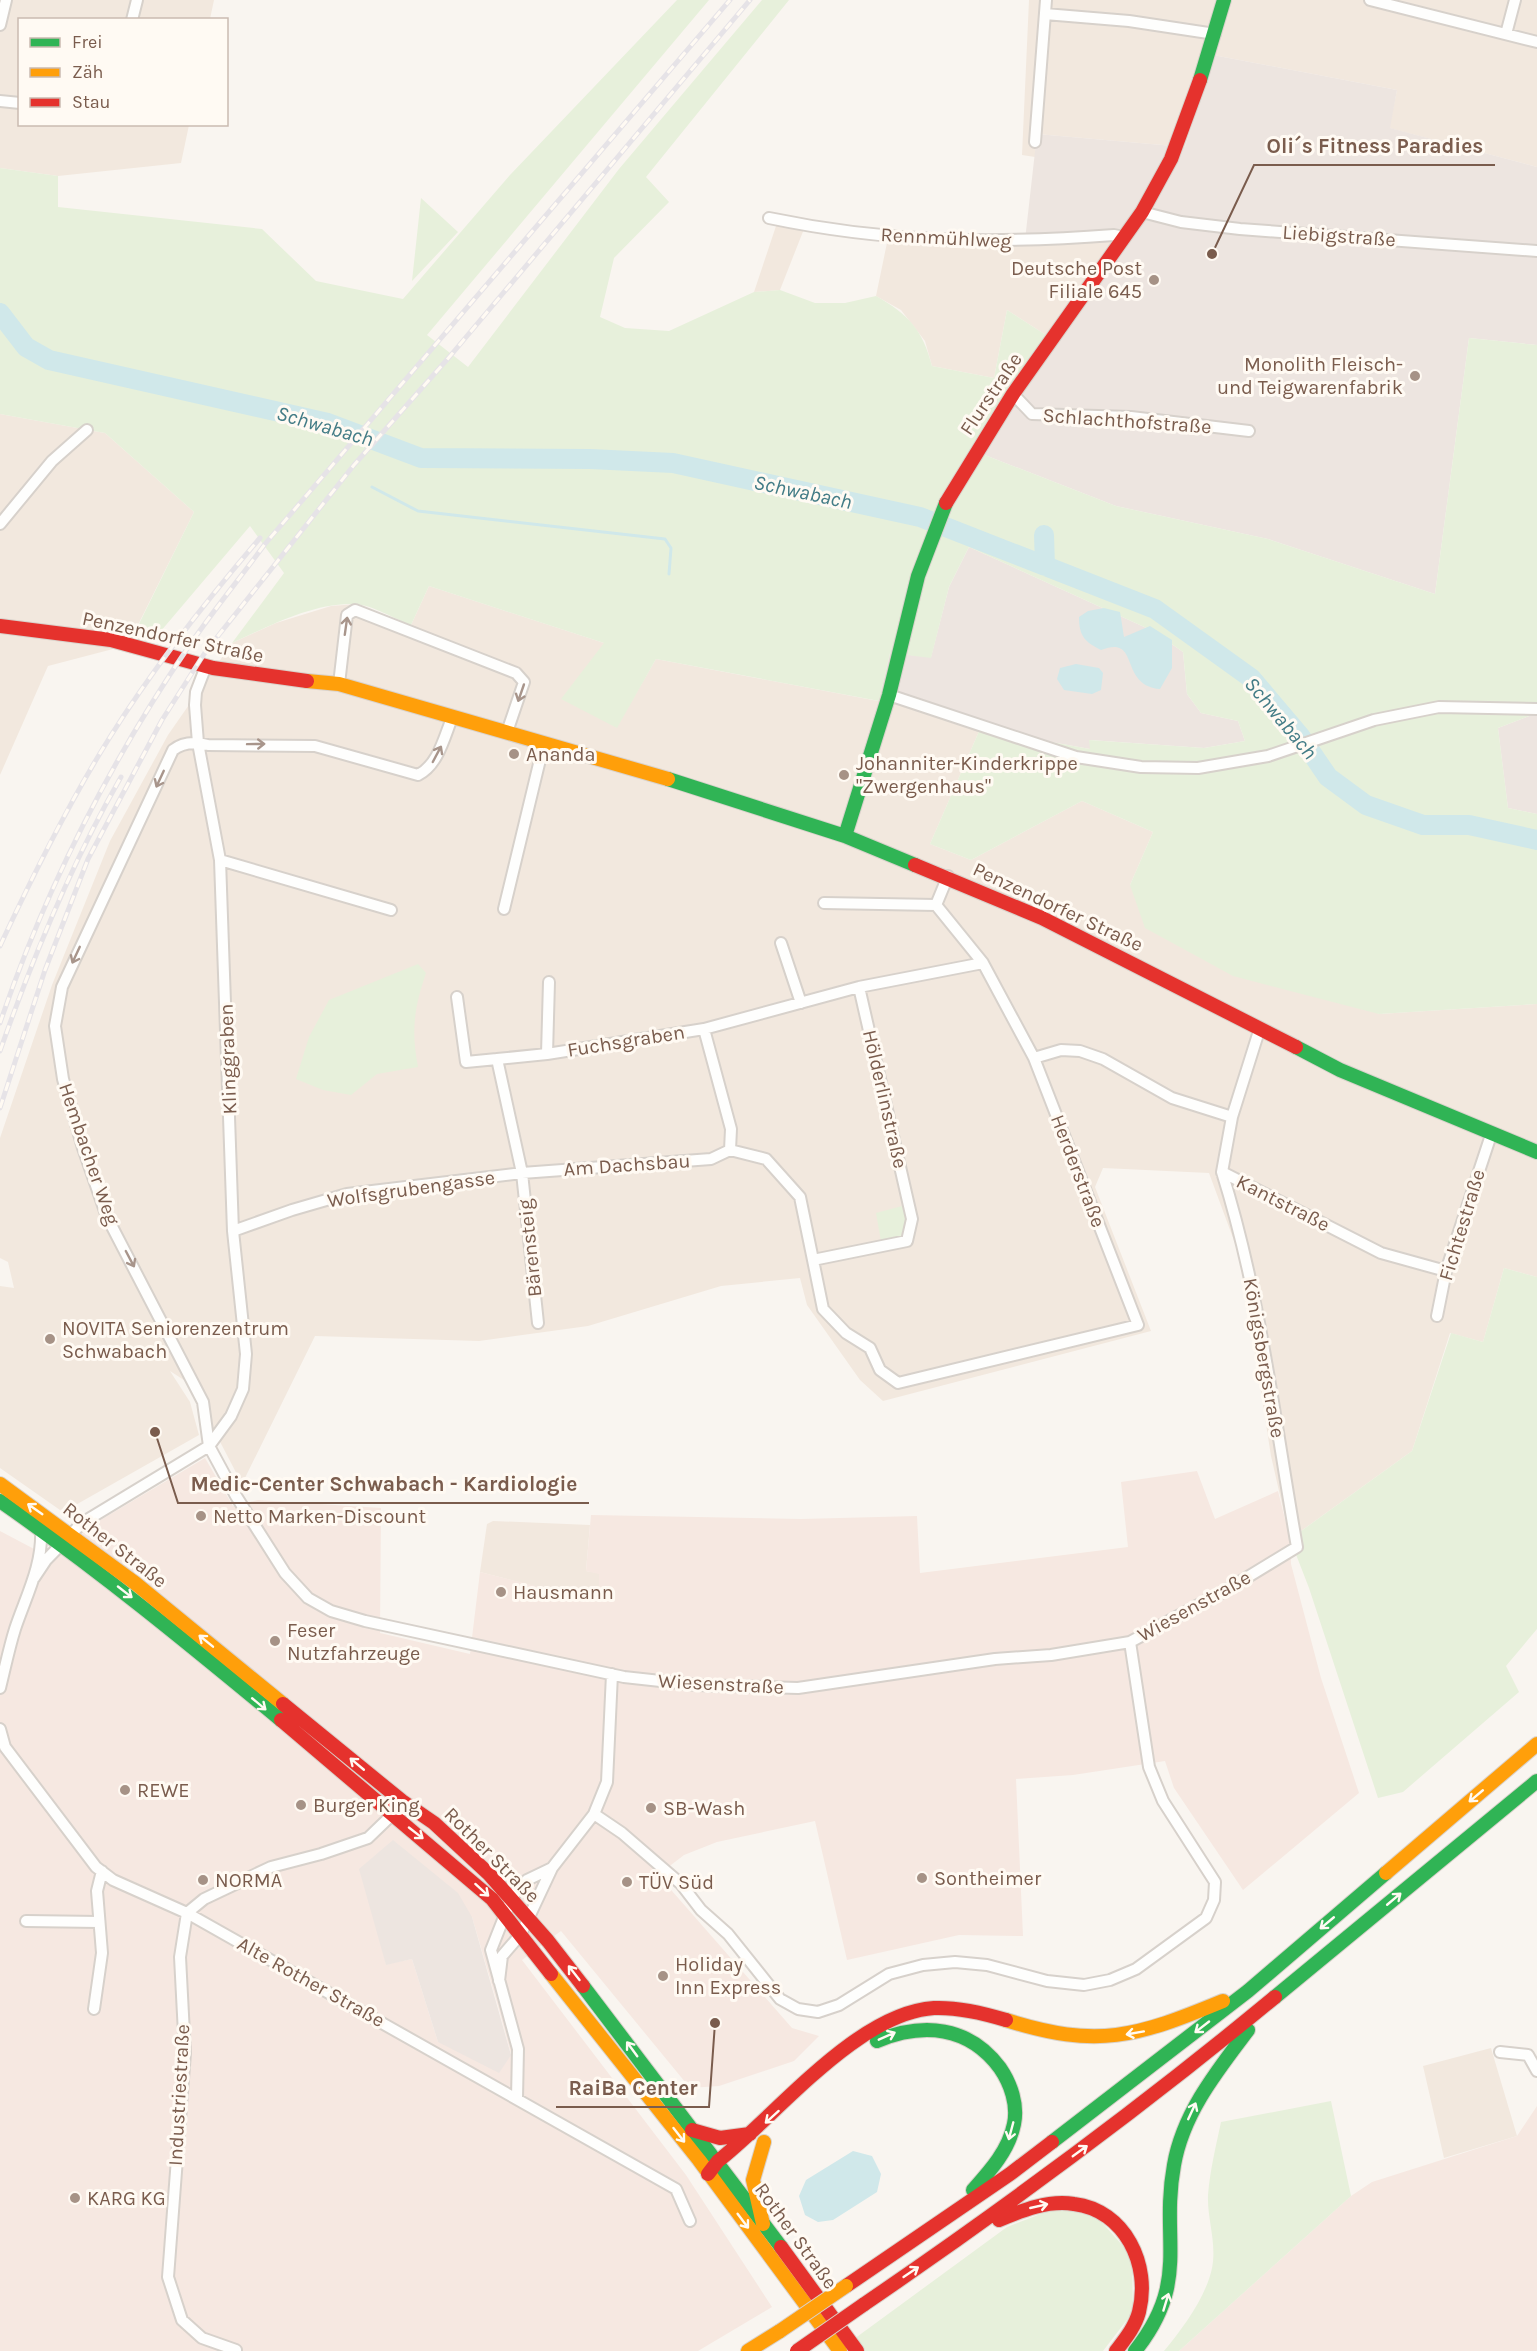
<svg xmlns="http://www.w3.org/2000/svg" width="1537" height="2351" viewBox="0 0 1537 2351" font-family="Karla,sans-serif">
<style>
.residential{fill:#f2e8de}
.commercial{fill:#f6e8e1;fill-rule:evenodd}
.industrial{fill:#ede5e0}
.green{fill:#e7f0db}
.water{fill:#d0e8ea}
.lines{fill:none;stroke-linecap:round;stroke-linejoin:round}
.stream{stroke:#d0e8ea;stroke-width:3}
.river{stroke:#d0e8ea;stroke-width:20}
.street-casing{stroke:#d7d1cb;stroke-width:14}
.fast-casing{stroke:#d9d2cb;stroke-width:16}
.slow-casing{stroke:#d9d2cb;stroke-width:16}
.jam-casing{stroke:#d9d2cb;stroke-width:16}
.street{stroke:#fefefd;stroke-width:10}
.fast{stroke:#30b455;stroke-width:14}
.slow{stroke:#ff9f0a;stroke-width:14}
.jam{stroke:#e5322d;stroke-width:14}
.rail-casing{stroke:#e6e3e7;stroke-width:5}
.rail{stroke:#fffaf3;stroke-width:3;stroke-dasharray:9;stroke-linecap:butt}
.slow-bridge-casing{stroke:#dad1cc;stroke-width:16;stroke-linecap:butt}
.jam-bridge-casing{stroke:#dad1cc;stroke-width:16;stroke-linecap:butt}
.slow-bridge{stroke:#ff9f0a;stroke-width:14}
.jam-bridge{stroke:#e5322d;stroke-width:14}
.oneway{stroke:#a8958b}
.oneway2{stroke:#fffaf3}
.poi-dot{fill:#a69286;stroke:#fffaf3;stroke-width:2}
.labels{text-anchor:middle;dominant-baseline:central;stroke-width:6;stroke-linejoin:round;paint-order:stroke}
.street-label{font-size:20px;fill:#7a5c4d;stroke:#fffaf3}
.poi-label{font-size:20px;fill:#7a5c4d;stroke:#fffaf3;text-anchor:start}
.water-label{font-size:21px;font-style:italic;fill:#437c86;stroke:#fffaf3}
.leader{fill:none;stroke:#7a5c4d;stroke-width:2}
.callout-dot{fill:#7a5c4d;stroke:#fffaf3;stroke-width:2}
.callout-label{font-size:21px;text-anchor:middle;font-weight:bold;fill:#7a5c4d;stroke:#fffaf3;stroke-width:6;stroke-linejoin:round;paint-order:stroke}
</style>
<rect width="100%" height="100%" fill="#f9f5f0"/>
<path class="residential" d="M0,0H214L210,19L20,20V124L189,125L181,163L58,176L0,168Z
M1029,0H1537V167L1389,128L1397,90L1213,55L1185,147L1037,134L1035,157L1022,155Z
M777,223L804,229L780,290L754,292Z
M1125,231L1049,337L1007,310L994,378L932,366L925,341L901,310L876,296L888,238L1025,240Z
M0,414L105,433L194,512L135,631L155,638L48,666L0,775Z
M429,586L604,643L616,728L656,659L878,701L881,690L980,729L930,844L971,860L1082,801L1153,832L1130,885L1379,1014L1537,1004V1277L1504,1268L1483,1342L1450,1333L1412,1451L1290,1539L1271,1456L1240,1257L1209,1173L1103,1168L1095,1187L1151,1331L883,1401L860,1380L807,1305L800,1278L721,1286L588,1326L479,1341L315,1336L242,1484L190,1384L170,1371L190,1402L199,1435L72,1507L60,1510L0,1468V1286L14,1288L8,1262L0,1258V1138L52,985L110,841L168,735L232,643L276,623L331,606L357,604L411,625Z
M493,1521L590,1525L586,1571L599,1573V1603L480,1572L487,1524Z
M1491,2048L1517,2136L1444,2158L1423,2066Z"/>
<path class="commercial" d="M205,1458L233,1506L258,1500L381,1508L380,1633L470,1654L480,1572L599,1602V1574L586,1571L591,1515L801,1519L917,1516L920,1573L1128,1547L1121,1482L1197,1471L1215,1519L1278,1491L1290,1539L1291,1564L1321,1678L1359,1793L1243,1890L1174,1788L1165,1761L1073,1775L1016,1779L1023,1936L959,1935L847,1960L815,1821L717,1842L684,1855L658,1875L792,2028L819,2036L794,2061L719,2086L690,2088L561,1931L522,1960L686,2175L772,2307L698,2351H0V1531L53,1559L92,1525ZM472,1917L498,2006L511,2054L438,2042L412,1959L386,1964L376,1923Z
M1537,2106V2351H1179L1351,2196L1372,2182L1517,2136Z"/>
<path class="industrial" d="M1213,55L1397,90L1390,128L1537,167V345L1469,338L1435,594L1268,539L1116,506L972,450L1124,232L1025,240L1037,134L1185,147Z
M969,547L1153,631L1183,652L1187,694L1201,713L1238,721L1245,741L1204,748L1090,740V749L980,729L881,690L890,653L931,657L949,587Z
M1537,713V814L1508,808L1498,728Z
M393,1840L458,1893L472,1917L511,2055L499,2073L438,2042L412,1959L386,1965L359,1869Z"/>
<path class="green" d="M677,0H709L427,335L468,367L619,169L762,0H789L646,177L669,202L614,258L600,317L625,328L669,331L754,292L780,290L815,303H845L876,296C908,314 923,330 932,366L994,378L1007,310L1049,337L972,450L1116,506L1268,539L1435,594L1469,338L1537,345V713L1498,728L1508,808L1537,814V1004L1379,1014L1233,976L1145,928L1130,885L1153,832L1082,801L971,860L930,844L980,729L1090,749L1089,740L1204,748L1245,741L1238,721L1201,713L1187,694L1183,652L1153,631L969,547L949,587L931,658L890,653L879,701L656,659L617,728L561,699L604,643L429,586L411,625C395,619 372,605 355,604C314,602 269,626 232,643L284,573L250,526L155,638L135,632L194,512L105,433L0,414V168L58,176V207L262,229L316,281L403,299L510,175Z
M421,198L458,232L412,281Z
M418,964L426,973C414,1008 411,1031 418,1067L377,1074L351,1095L323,1090L296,1079L309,1037L329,1000Z
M902,1206L906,1219L901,1237L881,1241L876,1213Z
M1504,1268L1537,1277V1629L1506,1666L1519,1692L1403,1792L1378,1798L1309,1588L1290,1539L1412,1451L1451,1333L1483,1342Z
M1331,2101L1351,2196L1179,2351H1164C1183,2328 1206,2297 1212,2268C1217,2243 1207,2219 1208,2195C1210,2170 1216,2146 1221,2122Z
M1056,2208L1097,2217L1132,2256L1133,2312L1103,2351H863L854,2339L1007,2227Z"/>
<path class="water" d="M1104,608L1120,612L1124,637L1150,626L1172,640V668L1160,689C1118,685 1141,634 1101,650C1085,642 1079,636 1079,617L1088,611Z
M1076,664L1099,668L1103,673L1101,690L1092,694L1064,690L1057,679L1060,668Z
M853,2151L872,2156L881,2174L877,2192L833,2220L818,2222L805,2215L799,2196L806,2180Z"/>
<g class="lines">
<path class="stream" d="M372,487L418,511L665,539L671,548L669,574"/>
<path class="river" d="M0,313L26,347L49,360L328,423L421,458L590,459L673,463L920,517L1155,609L1251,678L1300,736L1328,777L1366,805L1423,825H1469L1537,840
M1044,535L1045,566"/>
<g class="street-casing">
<path id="street" d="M1370,0L1537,42
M1045,14L1129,21L1215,34
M132,20L137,0
M0,25L6,0
M1506,34L1515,0
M0,101L20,103
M1035,142L1046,0
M1142,212L1181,222L1240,229L1537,251
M769,218C888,243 994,244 1114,235L1124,237
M1013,394L1032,414L1131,417L1249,431
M0,524L52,461L87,430
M339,684L347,615L355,610L516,673L524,682L507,732
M889,695L1076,757L1141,767L1198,768L1268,756L1374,720L1439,707L1537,709
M452,718C444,738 438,765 418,775L315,746L208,745C196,742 183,742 173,750L62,987L55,1026L63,1079L83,1148L107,1217L203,1402L209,1446L236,1496L285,1573L308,1598L331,1611L365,1621L624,1677L697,1685L798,1688L995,1659L1051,1655L1130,1642L1228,1589L1297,1547C1275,1422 1260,1293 1222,1172
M220,860L391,910
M824,903L936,905
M504,909L544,743
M781,943L801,1003
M457,997L466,1062L497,1059
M704,1029L859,987
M1259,1031L1232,1117L1222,1172L1381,1253L1446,1271
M547,1054L549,982
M1034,1058L1061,1050L1080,1051L1103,1059L1172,1098L1232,1117
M730,1150L766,1159L800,1197L813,1260L907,1241L912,1219L859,987L983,963
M233,1231L292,1210L347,1194L522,1173L711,1159L730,1150
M813,1260L823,1309L846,1333L870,1348L880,1370L898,1383L1138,1325L1034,1058L983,963L936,905L948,876
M1437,1316L1446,1271L1491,1135
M538,1323L522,1173L497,1059L547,1054L704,1029L731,1129L730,1150
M34,1578L46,1560L82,1523L209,1446L231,1416L243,1389L246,1354L233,1231L220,860L198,743L195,705L196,692L206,666
M0,1688C5,1668 9,1648 15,1629C26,1596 43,1565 41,1529
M0,1729L5,1747L96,1867L113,1880L187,1913L676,2189L690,2221
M594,1814L622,1833L681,1884L701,1910L728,1934L780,1999L798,2009L818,2012L839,2005L889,1974L923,1965L955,1962L987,1965L1047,1981L1084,1985L1110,1980L1136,1969L1206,1918L1214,1900L1215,1882L1163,1801L1149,1767L1130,1642
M26,1921L99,1922
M499,1981L502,1956L521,1934L552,1868L594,1814L607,1782L612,1674
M94,2009L102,1953L97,1891L102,1871
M1500,2052L1528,2055L1537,2071
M517,2098L518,2049L491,1950L512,1897L527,1880L552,1868
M236,2350L202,2338L182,2320L168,2277L185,2053L180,1957L187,1913L204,1899L271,1867L321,1854L368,1838L396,1811"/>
</g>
<g class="fast-casing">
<path id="fast" d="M1200,80L1224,0
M668,779L845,836L915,865
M845,836L889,695L918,576L946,503
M1296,1047L1340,1070L1537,1152
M0,1501C98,1569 189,1644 281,1720
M583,1986L781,2247
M1275,1997L1537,1781
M877,2041C923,2022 969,2026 1000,2068C1011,2084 1018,2105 1014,2124C1009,2150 990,2171 973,2190
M1052,2142L1248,1991L1386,1873
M1135,2351C1191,2281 1160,2241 1174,2165C1183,2113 1217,2071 1248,2030"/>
</g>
<g class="slow-casing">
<path id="slow" d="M307,681L339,684L668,779
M0,1484L135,1583L283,1704
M1386,1873L1537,1744
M551,1974L699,2160L840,2351
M1006,2020C1098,2049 1136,2037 1223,2001
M763,2224L753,2180L764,2142
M748,2351L780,2331"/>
</g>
<g class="jam-casing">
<path id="jam" d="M946,503L1013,394L1142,212L1171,159L1200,80
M0,626L111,640L213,668L307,681
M915,865L1042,918L1296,1047
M283,1704L402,1801L434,1823L489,1874L548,1941L583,1986
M281,1720L492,1899L551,1974
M692,2130L720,2138L750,2134
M708,2174L718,2161C777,2115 857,2013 934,2008C959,2007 983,2013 1006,2020
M999,2220C1023,2210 1048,2200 1074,2204C1125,2210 1151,2265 1139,2312C1135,2327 1125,2339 1116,2351
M781,2247L857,2351
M846,2286L1010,2174L1052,2142
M863,2305C1005,2208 1142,2107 1275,1997"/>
</g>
<use href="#street" class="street"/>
<use href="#fast" class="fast"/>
<use href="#slow" class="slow"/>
<use href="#jam" class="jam"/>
<g class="rail-casing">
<path id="rail" d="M0,946C33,875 68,804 110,737C154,667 206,601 260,538
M0,1023C45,890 110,762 189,646C213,611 240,578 265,544L730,0
M0,1051C33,957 71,864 121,777
M0,1108L45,970L88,859L162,720L206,651L354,465L451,355L750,0"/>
</g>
<use href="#rail" class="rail"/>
<g class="slow-bridge-casing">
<path id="slow-bridge" d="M780,2331L846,2286"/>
</g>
<g class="jam-bridge-casing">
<path id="jam-bridge" d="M797,2351L863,2305"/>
</g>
<use href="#slow-bridge" class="slow-bridge"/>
<use href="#jam-bridge" class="jam-bridge"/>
</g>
<defs><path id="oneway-shaft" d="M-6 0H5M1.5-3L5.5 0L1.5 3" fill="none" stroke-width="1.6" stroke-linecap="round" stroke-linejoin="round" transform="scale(1.5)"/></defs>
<g class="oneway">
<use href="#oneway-shaft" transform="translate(346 626) rotate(-82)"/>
<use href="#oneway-shaft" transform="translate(521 693) rotate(109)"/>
<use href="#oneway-shaft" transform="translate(256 744) rotate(-1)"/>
<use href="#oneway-shaft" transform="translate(437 754) rotate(-62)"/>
<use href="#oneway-shaft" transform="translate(160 779) rotate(115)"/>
<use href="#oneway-shaft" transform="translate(76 955) rotate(115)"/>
<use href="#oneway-shaft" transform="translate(130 1259) rotate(62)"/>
</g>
<g class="oneway2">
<use href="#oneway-shaft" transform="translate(35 1509) rotate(-145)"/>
<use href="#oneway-shaft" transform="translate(125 1592) rotate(38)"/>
<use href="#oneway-shaft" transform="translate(206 1641) rotate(-141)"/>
<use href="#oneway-shaft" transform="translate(259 1704) rotate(40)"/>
<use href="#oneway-shaft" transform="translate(357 1764) rotate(-140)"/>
<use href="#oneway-shaft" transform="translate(1476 1796) rotate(140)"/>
<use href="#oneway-shaft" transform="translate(416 1833) rotate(38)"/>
<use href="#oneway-shaft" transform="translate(482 1890) rotate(42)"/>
<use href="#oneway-shaft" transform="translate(1394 1899) rotate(-40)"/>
<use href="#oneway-shaft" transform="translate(1327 1923) rotate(140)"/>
<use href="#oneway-shaft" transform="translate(574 1973) rotate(-128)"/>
<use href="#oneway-shaft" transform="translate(1202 2027) rotate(142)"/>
<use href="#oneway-shaft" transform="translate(1135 2033) rotate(170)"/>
<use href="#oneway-shaft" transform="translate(887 2036) rotate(-24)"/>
<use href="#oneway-shaft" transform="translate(632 2049) rotate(-126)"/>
<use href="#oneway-shaft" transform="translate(1192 2111) rotate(-65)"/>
<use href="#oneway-shaft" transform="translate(772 2117) rotate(138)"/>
<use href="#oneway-shaft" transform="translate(1011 2131) rotate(105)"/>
<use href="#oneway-shaft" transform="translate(679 2135) rotate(52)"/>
<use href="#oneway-shaft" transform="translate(1080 2151) rotate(-36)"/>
<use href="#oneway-shaft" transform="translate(1039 2206) rotate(-13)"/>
<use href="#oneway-shaft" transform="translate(743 2221) rotate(53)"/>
<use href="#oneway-shaft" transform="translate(911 2272) rotate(-34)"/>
<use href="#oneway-shaft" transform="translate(1166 2302) rotate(-73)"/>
</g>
<g class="poi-dot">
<circle cx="1154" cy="280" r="6"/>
<circle cx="1415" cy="376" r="6"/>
<circle cx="514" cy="754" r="6"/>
<circle cx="844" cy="775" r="6"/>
<circle cx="50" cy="1339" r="6"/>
<circle cx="201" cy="1516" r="6"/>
<circle cx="501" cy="1592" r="6"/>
<circle cx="275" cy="1641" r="6"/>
<circle cx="125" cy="1790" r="6"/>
<circle cx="301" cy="1805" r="6"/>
<circle cx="651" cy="1808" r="6"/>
<circle cx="922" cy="1878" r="6"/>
<circle cx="203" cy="1880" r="6"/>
<circle cx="627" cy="1882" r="6"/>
<circle cx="663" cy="1976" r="6"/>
<circle cx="75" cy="2198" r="6"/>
</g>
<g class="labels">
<g class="street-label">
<text transform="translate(1339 236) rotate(4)">Liebigstraße</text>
<text transform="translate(946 238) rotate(3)">Rennmühlweg</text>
<text transform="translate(991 394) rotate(-56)">Flurstraße</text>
<text transform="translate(1127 421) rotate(4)">Schlachthofstraße</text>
<text transform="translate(173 637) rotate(12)">Penzendorfer Straße</text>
<text transform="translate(1058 907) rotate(25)">Penzendorfer Straße</text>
<text transform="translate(626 1041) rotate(-9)">Fuchsgraben</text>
<text transform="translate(228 1059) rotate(-92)">Klinggraben</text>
<text transform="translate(885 1099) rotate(77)">Hölderlinstraße</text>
<text transform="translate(89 1154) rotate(71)">Hembacher Weg</text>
<text transform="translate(627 1165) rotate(-4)">Am Dachsbau</text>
<text transform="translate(1078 1171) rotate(69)">Herderstraße</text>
<text transform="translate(411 1189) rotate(-8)">Wolfsgrubengasse</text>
<text transform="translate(1283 1203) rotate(27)">Kantstraße</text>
<text transform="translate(1462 1225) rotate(-73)">Fichtestraße</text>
<text transform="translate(530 1248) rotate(-96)">Bärensteig</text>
<text transform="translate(1264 1358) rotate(80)">Königsbergstraße</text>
<text transform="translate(115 1545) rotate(38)">Rother Straße</text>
<text transform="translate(1194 1606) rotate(-29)">Wiesenstraße</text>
<text transform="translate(721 1684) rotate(3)">Wiesenstraße</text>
<text transform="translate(492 1855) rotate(45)">Rother Straße</text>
<text transform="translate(311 1982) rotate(29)">Alte Rother Straße</text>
<text transform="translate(179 2095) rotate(-87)">Industriestraße</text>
<text transform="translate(796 2236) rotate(54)">Rother Straße</text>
</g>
<g class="poi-label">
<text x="1142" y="268" text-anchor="end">Deutsche Post<tspan x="1142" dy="23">Filiale 645</tspan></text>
<text x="1403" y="364" text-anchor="end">Monolith Fleisch-<tspan x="1403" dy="23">und Teigwarenfabrik</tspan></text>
<text x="526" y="754">Ananda</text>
<text x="856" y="763">Johanniter-Kinderkrippe<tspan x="856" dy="23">"Zwergenhaus"</tspan></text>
<text x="62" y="1328">NOVITA Seniorenzentrum<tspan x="62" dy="23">Schwabach</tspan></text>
<text x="213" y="1516">Netto Marken-Discount</text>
<text x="513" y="1592">Hausmann</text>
<text x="287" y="1630">Feser<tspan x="287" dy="23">Nutzfahrzeuge</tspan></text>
<text x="137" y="1790">REWE</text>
<text x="313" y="1805">Burger King</text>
<text x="663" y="1808">SB-Wash</text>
<text x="934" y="1878">Sontheimer</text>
<text x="215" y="1880">NORMA</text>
<text x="639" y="1882">TÜV Süd</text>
<text x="675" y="1964">Holiday<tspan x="675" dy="23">Inn Express</tspan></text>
<text x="87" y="2198">KARG KG</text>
</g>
<g class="water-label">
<text transform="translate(325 426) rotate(16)">Schwabach</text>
<text transform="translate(803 492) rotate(12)">Schwabach</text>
<text transform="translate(1281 718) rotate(50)">Schwabach</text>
</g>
</g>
<path class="leader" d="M1212 254L1254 165H1495M155 1432L178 1503H589M715 2023L709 2107H556"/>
<g class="callout-dot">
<circle cx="1212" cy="254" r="6"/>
<circle cx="155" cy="1432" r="6"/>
<circle cx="715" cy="2023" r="6"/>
</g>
<g class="callout-label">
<text x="1375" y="153">Oli´s Fitness Paradies</text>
<text x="384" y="1491">Medic-Center Schwabach - Kardiologie</text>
<text x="633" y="2095">RaiBa Center</text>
</g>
<rect x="18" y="18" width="210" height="108" fill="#fffaf3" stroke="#cabbb1" stroke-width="1.5"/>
<rect x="30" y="38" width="30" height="9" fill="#30b455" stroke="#cabbb1" stroke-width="1.5"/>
<text x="72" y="48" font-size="18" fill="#7a5c4d">Frei</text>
<rect x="30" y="68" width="30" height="9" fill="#ff9f0a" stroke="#cabbb1" stroke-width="1.5"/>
<text x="72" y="78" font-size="18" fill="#7a5c4d">Zäh</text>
<rect x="30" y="98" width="30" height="9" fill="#e5322d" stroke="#cabbb1" stroke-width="1.5"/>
<text x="72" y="108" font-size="18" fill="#7a5c4d">Stau</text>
</svg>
